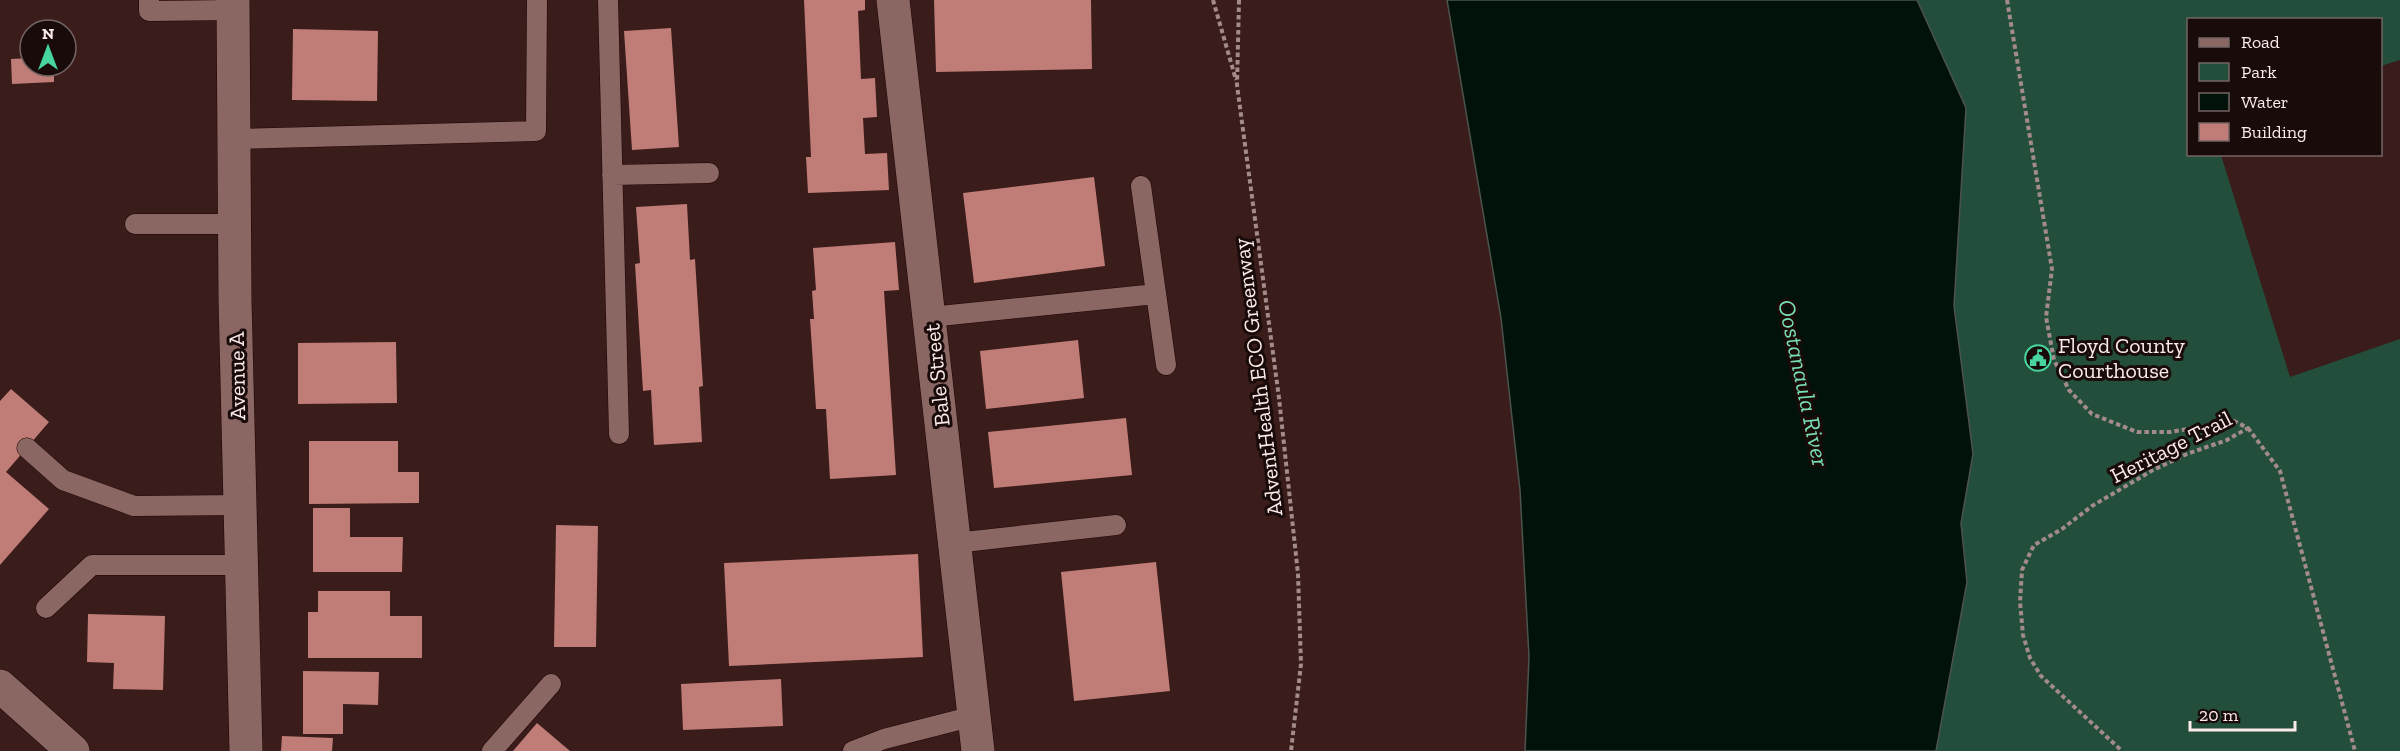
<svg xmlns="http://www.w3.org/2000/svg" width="2400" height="751" viewBox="0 0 2400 751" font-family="'Zilla Slab',serif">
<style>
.green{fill:#244e3c}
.water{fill:#00120a;stroke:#4c534d;stroke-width:1.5}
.building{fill:#c07c77}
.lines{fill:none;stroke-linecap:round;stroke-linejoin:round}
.service-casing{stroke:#1f0505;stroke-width:21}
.minor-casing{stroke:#1f0505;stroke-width:34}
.tertiary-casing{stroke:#1f0505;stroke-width:34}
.path{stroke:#a28b89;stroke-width:4;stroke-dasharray:4.5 3;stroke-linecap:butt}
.service{stroke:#8b6764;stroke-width:20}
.minor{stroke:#8b6764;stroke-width:33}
.tertiary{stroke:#8b6764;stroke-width:33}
.labels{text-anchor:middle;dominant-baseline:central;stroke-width:6;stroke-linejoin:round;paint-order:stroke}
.poi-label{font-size:22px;fill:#fcebe9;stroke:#180b0a;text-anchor:start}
.street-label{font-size:22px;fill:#fcebe9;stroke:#180b0a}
.water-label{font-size:24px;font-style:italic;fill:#78dfb2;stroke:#180b0a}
</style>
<rect width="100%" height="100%" fill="#3a1c1a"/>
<path class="green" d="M1717,0H2400V60L2381,66L2380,20H2188V154L2221,155L2290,377L2400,339V751H1761Z"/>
<path class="water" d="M1447,0H1917L1966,108L1954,306L1973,454L1961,523L1967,582L1936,751H1525L1529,657L1520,490L1501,318Z"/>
<path class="building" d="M804,0H865V10L858,11L861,79L875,78L877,117L863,118L865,154L887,153L889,190L808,193L806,157H811Z
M934,0H1091L1092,69L936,72Z
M671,28L679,147L632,150L624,31Z
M293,29L378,31L377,101L292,100Z
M30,58V66H54V82L12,84L11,59Z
M1094,177L1105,266L974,283L963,193Z
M687,204L690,260L695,259L703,386L699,387L702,442L654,445L651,390L643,391L635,264L640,263L636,207Z
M895,242L899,290L884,291L896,475L830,479L826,409H816L810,319H814L812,291L816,290L813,248Z
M1078,340L1084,398L986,409L980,351Z
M396,342L397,403L298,404V343Z
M11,389L49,422L6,472L49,509L0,565V401Z
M1126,418L1132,475L994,488L988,432Z
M309,441H398V472H419V503L309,504Z
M313,508H350V537H403L402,572H313Z
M556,525L598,526L596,647H554Z
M918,554L923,657L729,666L724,563Z
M1156,562L1170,691L1074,701L1061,572Z
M318,591H390V616H422V658H308V612H318Z
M88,614L165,616L163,690L113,689L114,663L87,662Z
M303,671L379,672L378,705L343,704V734H303Z
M781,679L783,726L683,730L681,684Z
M537,723L570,751H513Z
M282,736L333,738L332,751H281Z"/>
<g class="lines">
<g class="service-casing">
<path id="service" d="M149,0V11L233,10
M608,0L619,434
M234,139L536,131L537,0
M612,175L709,173
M1141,186L1166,365
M135,224H234
M930,317L1156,294
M27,448L63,480L134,506L240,505
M955,543L1116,525
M46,608L92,565H241
M492,751L551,684
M853,751L884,739L974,716"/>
</g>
<g class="minor-casing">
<path id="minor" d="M893,0L978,751"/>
</g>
<g class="tertiary-casing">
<path id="tertiary" d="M233,0L235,299L246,751
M0,686L73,751"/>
</g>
<path class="path" d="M1213,0L1236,80
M1239,0L1237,85L1279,398L1298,574L1301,664L1291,751
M2007,0L2052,269L2046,317L2054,360L2069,390L2092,414L2137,432H2170L2234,421L2248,428L2227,440L2187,454L2153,470L2092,506L2062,529L2034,545L2022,570L2020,602L2023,635L2030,658L2041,676L2122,751
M2248,428L2280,471L2355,751"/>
<use href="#service" class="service"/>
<use href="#minor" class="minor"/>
<use href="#tertiary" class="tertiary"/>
</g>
<defs>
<g id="civic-ring" transform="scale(1.35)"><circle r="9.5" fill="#180b0a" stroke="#47d49e" stroke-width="1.5"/><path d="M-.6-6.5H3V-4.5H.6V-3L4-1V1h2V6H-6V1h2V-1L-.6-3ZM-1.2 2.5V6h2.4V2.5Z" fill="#47d49e"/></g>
</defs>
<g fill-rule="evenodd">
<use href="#civic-ring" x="2038" y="358"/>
</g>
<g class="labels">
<g class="poi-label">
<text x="2058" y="345">Floyd County<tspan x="2058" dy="25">Courthouse</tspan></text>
</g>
<g class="street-label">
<text transform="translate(937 375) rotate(-96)">Bale Street</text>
<text transform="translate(237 376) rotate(-91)">Avenue A</text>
<text transform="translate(1258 377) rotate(-97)">AdventHealth ECO Greenway</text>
<text transform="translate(2171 447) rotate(-27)">Heritage Trail</text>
</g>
<g class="water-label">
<text transform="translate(1804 383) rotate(78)">Oostanaula River</text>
</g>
</g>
<rect x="2187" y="18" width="195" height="138" fill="#180b0a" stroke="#736563" stroke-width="1.5"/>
<rect x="2199" y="38" width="30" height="9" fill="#8b6764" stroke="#736563" stroke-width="1.5"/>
<text x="2241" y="48" font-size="18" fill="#fcebe9">Road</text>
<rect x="2199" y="63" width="30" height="18" fill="#244e3c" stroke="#736563" stroke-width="1.5"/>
<text x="2241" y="78" font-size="18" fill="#fcebe9">Park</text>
<rect x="2199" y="93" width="30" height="18" fill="#00120a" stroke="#736563" stroke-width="1.5"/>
<text x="2241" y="108" font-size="18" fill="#fcebe9">Water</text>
<rect x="2199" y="123" width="30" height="18" fill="#c07c77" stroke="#736563" stroke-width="1.5"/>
<text x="2241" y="138" font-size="18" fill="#fcebe9">Building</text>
<g transform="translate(48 48)"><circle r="28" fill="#180b0a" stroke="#736563" stroke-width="1.5"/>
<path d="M0-4.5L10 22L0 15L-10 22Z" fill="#47d49e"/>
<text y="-9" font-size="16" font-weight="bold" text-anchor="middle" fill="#fcebe9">N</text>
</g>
<path d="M2190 721v9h105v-9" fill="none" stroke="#fcebe9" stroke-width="3"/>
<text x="2199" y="721" font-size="18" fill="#fcebe9" stroke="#180b0a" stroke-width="4.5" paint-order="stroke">20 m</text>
</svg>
